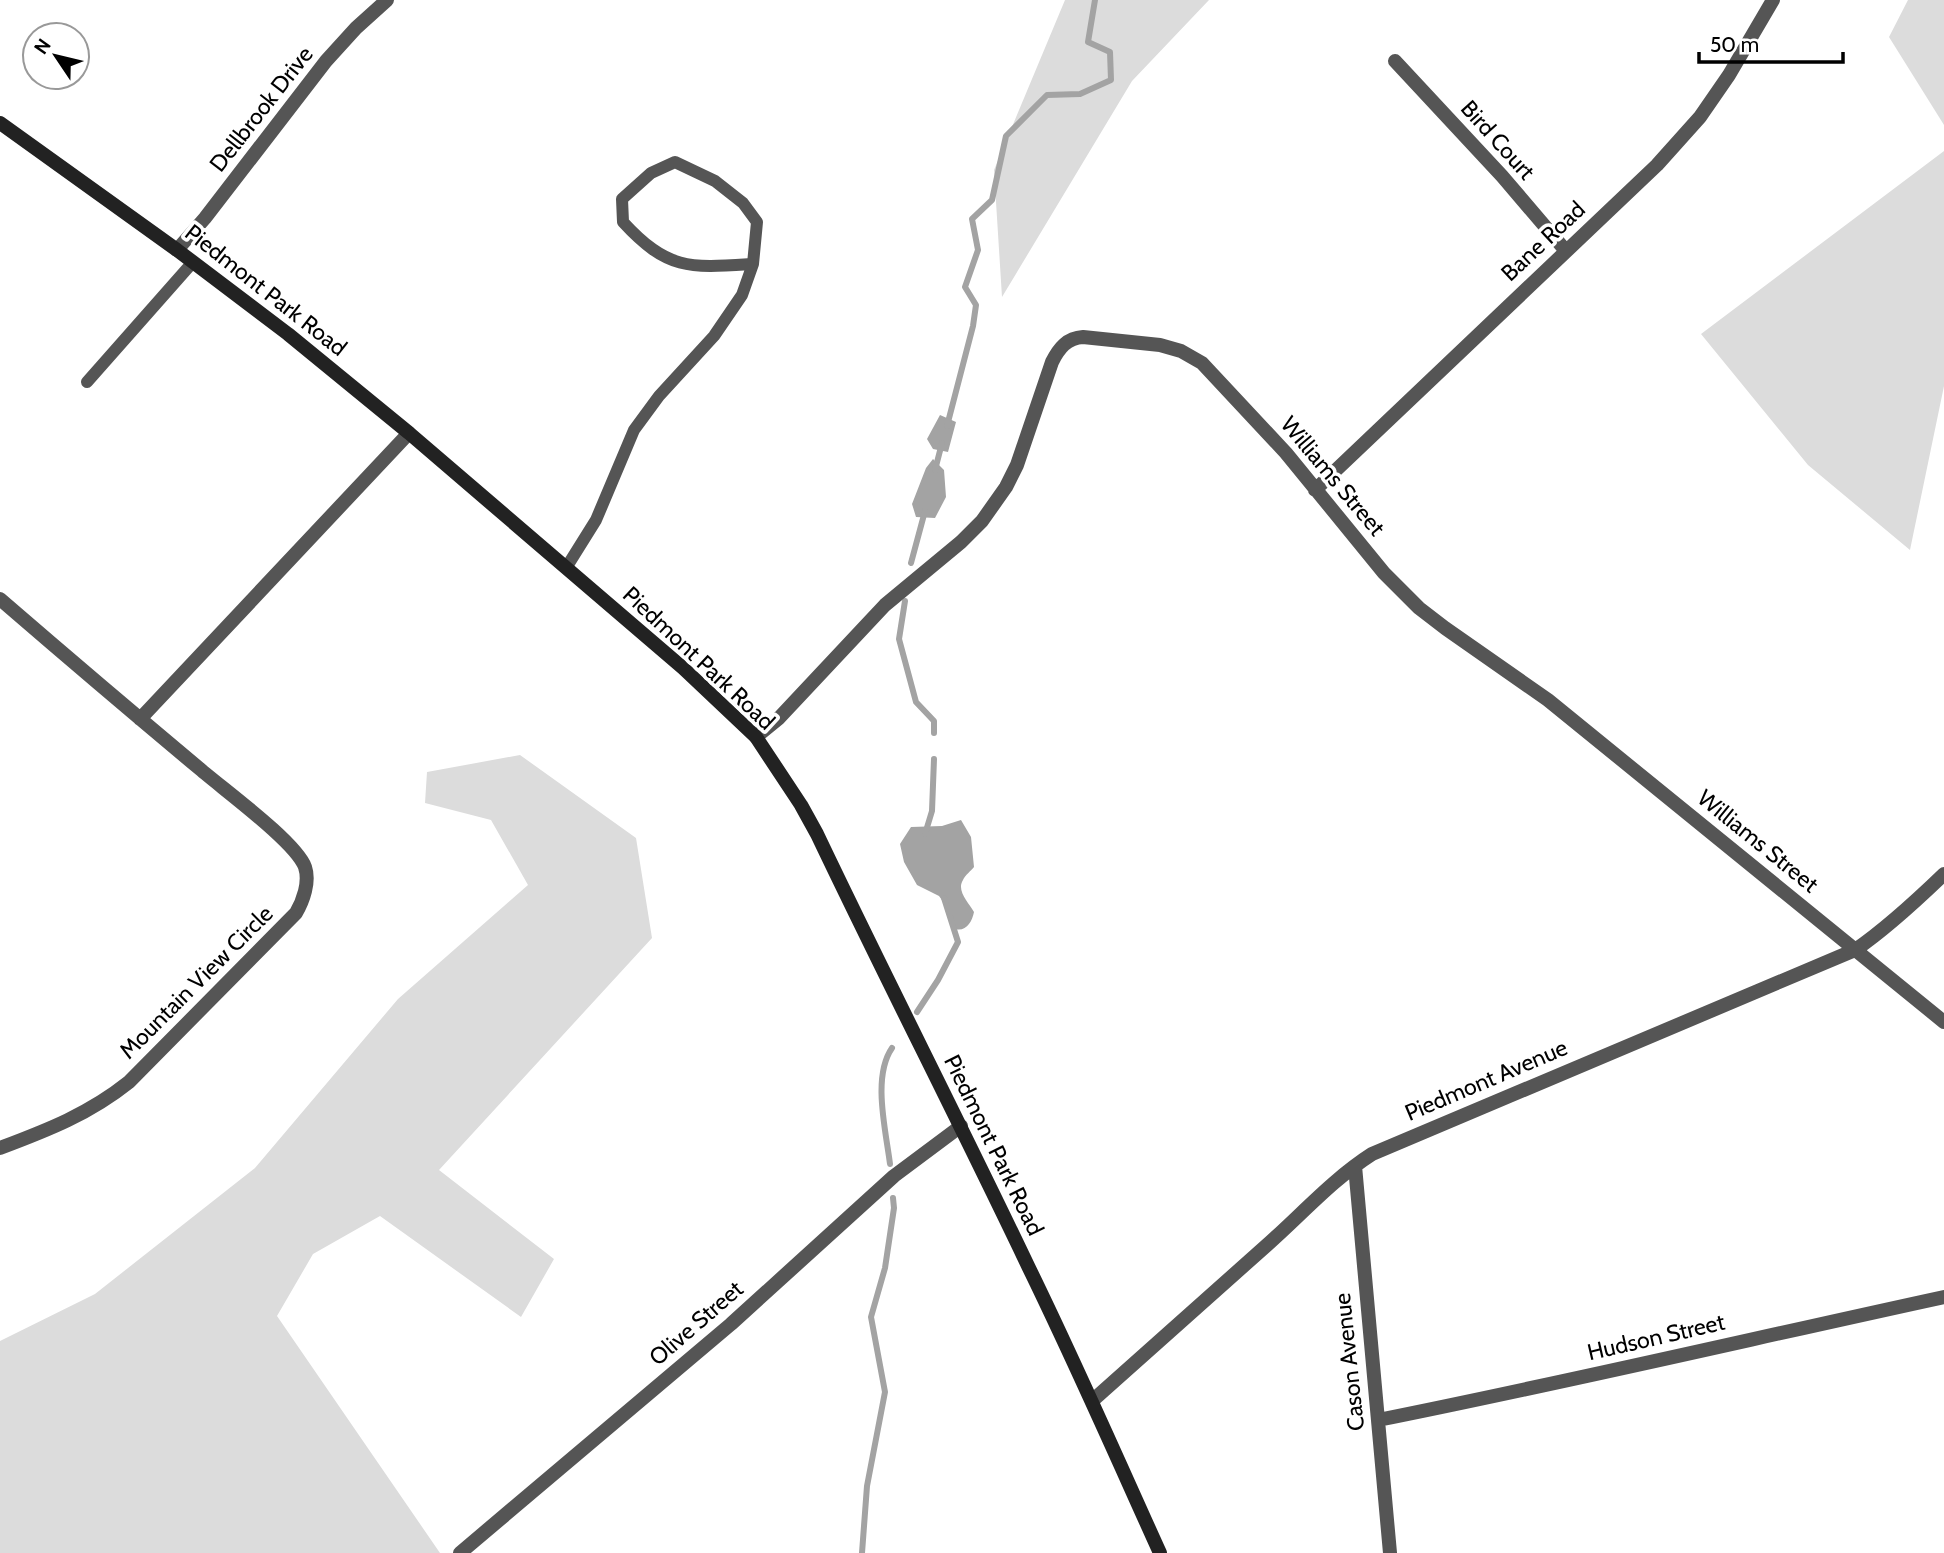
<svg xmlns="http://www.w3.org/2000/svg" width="1944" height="1553" viewBox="0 0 1944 1553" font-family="Cabin,sans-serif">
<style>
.green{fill:#dcdcdc}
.water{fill:#a3a3a3}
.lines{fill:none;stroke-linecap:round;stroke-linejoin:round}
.stream{stroke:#a3a3a3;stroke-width:6}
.lane{stroke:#555;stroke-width:12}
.street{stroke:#555;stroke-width:14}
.secondary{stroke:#222;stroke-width:14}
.labels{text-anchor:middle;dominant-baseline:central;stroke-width:7;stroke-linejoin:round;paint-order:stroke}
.street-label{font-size:23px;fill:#000;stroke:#fff}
</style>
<rect width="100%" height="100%" fill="#fff"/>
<path class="green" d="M1065,0H1209L1132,81L1002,297L994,170Z
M1908,0H1944V125L1889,37Z
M1944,151V386L1910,550L1808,465L1701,334Z
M520,755L636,838L652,938L439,1170L554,1259L521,1317L380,1216L313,1254L277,1316L440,1553H0V1341L95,1294L255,1168L398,999L528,885L491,820L425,803L427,772Z"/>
<path class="water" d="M940,415L956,422L948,452L933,449L927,439Z
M933,459L944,470L946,497L935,518L916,517L912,504L926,468Z
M961,820L971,837L974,867C971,871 965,875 963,880C956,891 969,903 974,912C972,922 966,932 955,929L947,907L939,896L917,885L904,862L900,844L911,827L942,826Z"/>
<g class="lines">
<path class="stream" d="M947,426L973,326L976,305L965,287L978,250L972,219L992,200L1006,136L1047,95L1080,94L1111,80L1110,52L1088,42L1095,0
M935,470L942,443
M911,563L925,511
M905,601L899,639L916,702L934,721V733
M925,834L932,811L934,759
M917,1012L938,980L958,942L944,898
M890,1164C886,1131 872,1077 892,1048
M862,1553L867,1486L885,1392L871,1317L885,1268L894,1208L893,1198"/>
<path class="lane" d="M87,382L193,262
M566,568L596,520L634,430L659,396L714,336L742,295L753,264L757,222L743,203L715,181L675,162L651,173L622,199L623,222C668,271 691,268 753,264"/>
<path class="street" d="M1395,61L1502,176L1566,251
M177,250L205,218L326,61L356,28L387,0
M1315,490L1657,165L1700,117L1729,75L1773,0
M0,599C66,656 133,713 200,769C223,789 296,842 305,867C310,882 303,901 296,913L129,1082C89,1114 48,1130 0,1148
M140,719L409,433
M756,737L779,718L885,605L961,542L982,521L1006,487L1017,465L1052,362C1059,348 1067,338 1083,337L1160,345L1181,351L1202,363L1286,453L1384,573L1419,608L1445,628L1548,700L1944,1022
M1355,1166L1390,1553
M1092,1401C1150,1349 1209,1297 1267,1245C1302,1214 1333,1179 1372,1154L1855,950C1887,928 1916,901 1944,874
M1378,1420C1568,1382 1755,1338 1944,1297
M460,1553L731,1324L894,1176L961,1126"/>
<path class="secondary" d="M0,123L177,250L288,334L409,433L683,668L756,737L801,805L817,834C886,979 960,1123 1029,1268C1075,1362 1117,1458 1160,1553"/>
</g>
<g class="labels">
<g class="street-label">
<text transform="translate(261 109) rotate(-52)">Dellbrook Drive</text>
<text transform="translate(1498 140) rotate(48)">Bird Court</text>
<text transform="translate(1543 241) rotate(-43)">Bane Road</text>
<text transform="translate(266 290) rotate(38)">Piedmont Park Road</text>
<text transform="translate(1333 476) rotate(50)">Williams Street</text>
<text transform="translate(699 658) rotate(43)">Piedmont Park Road</text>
<text transform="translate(1758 841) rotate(39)">Williams Street</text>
<text transform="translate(196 982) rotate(-45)">Mountain View Circle</text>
<text transform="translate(1486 1080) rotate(-23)">Piedmont Avenue</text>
<text transform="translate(994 1145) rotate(64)">Piedmont Park Road</text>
<text transform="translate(696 1323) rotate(-41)">Olive Street</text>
<text transform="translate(1656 1337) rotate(-13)">Hudson Street</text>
<text transform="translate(1349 1362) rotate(-96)">Cason Avenue</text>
</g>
</g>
<g transform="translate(56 56) rotate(305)"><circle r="33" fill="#ffffff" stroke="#999999" stroke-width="2"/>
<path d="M0-5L12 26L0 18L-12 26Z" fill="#000000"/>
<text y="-10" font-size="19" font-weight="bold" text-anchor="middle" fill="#000000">N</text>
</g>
<path d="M1699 52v10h144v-10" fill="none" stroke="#000000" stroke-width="3.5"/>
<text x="1710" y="52" font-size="21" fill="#000000" stroke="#ffffff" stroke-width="5" paint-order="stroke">50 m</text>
</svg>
